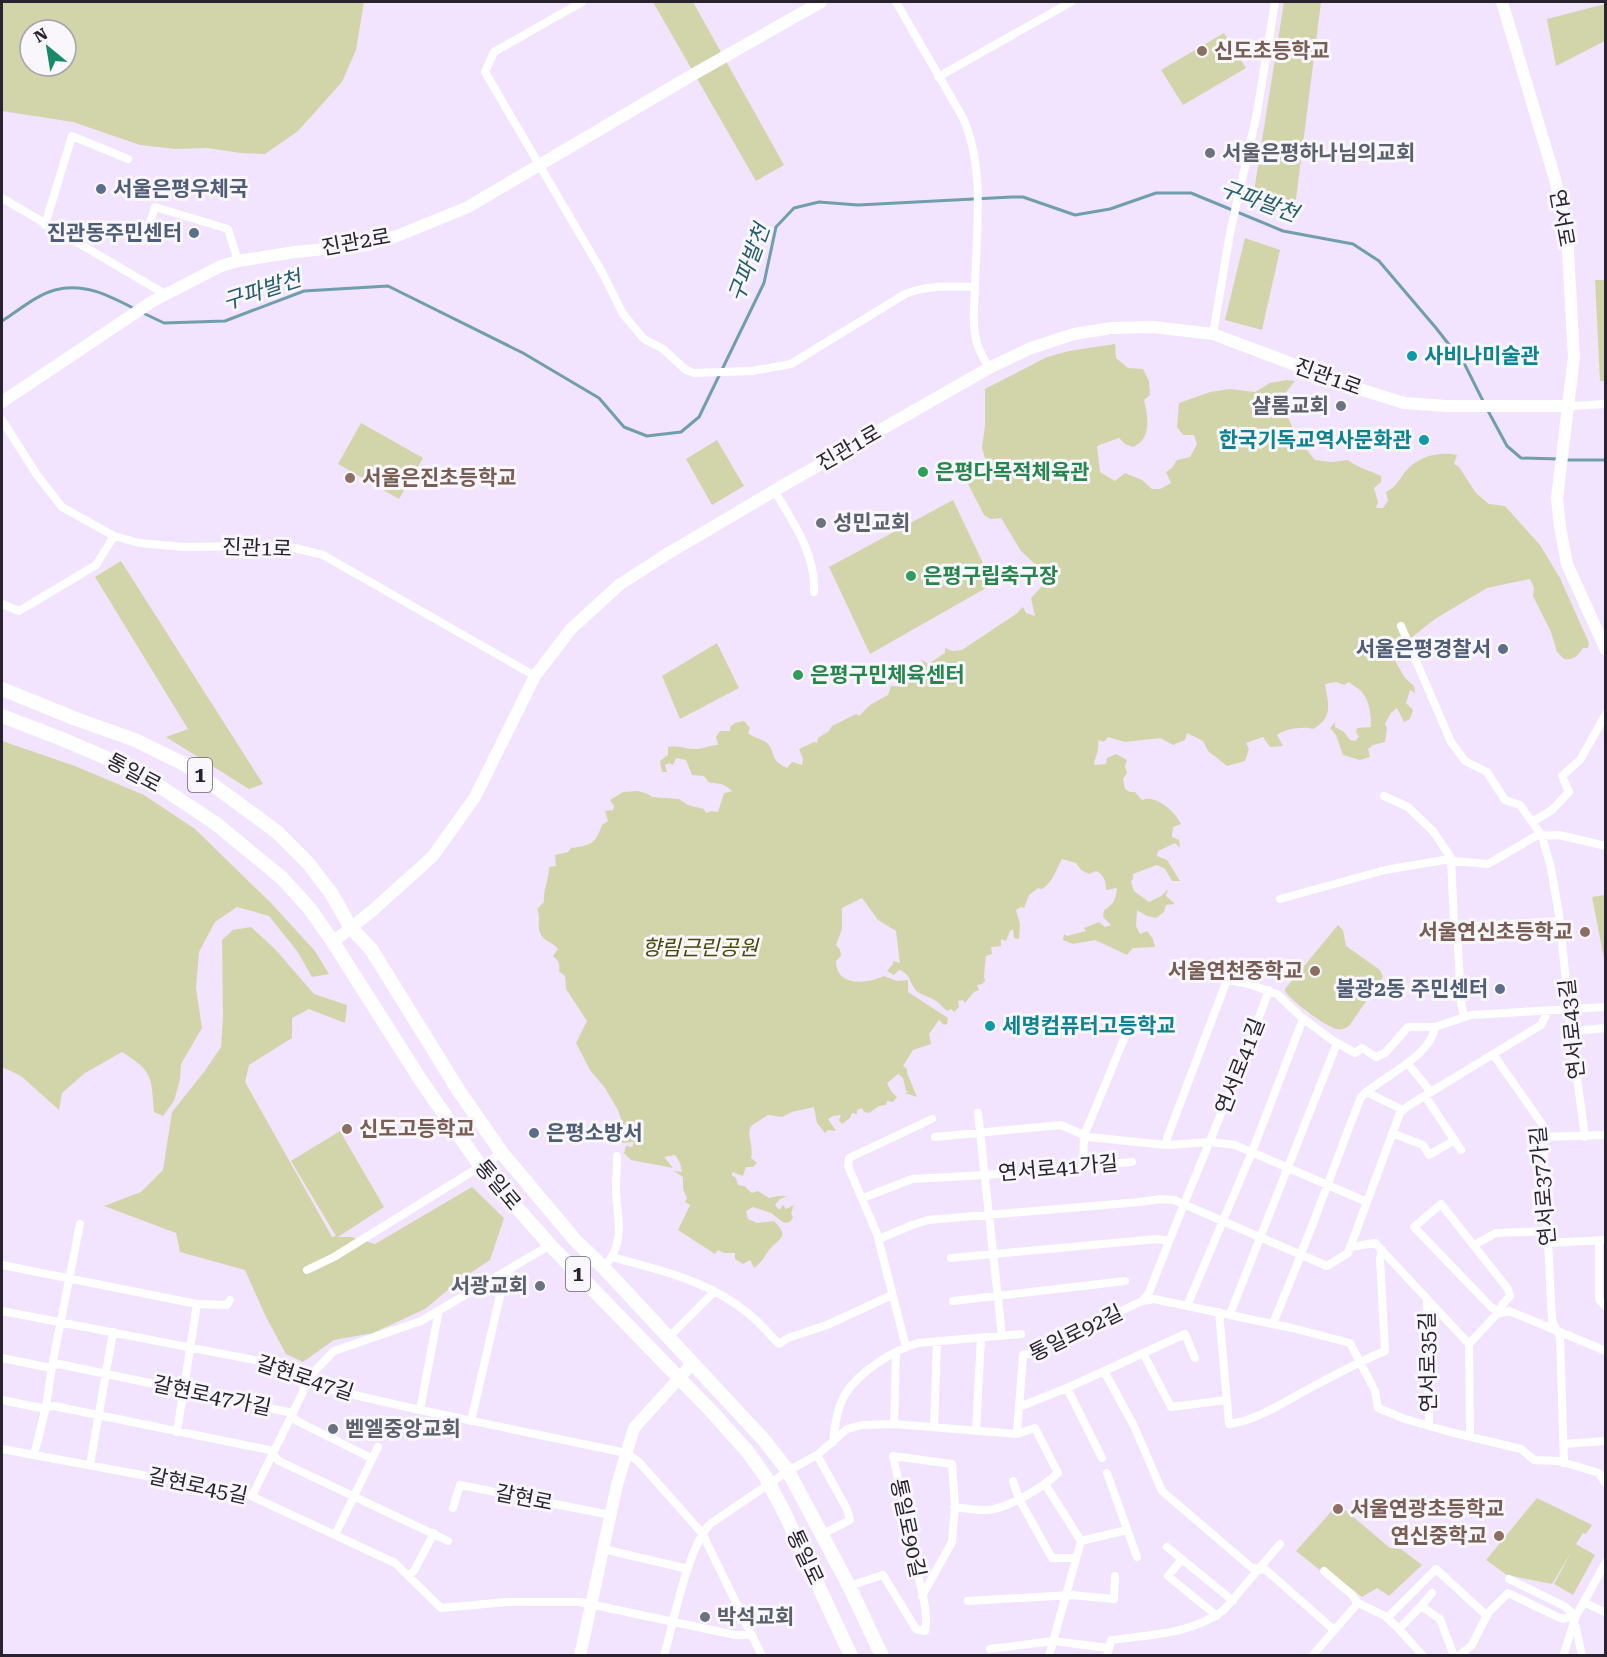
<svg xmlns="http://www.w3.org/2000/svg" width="1607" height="1657" viewBox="0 0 1607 1657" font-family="'Roboto Serif','Noto Sans KR',serif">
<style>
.green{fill:#d2d5aa;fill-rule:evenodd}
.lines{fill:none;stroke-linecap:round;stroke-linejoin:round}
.stream{stroke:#709ead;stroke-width:3}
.street{stroke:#fff;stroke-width:8}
.secondary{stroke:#fff;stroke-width:12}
.primary{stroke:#fff;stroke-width:14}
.education-dot{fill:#8d6e63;stroke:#f9f6fc;stroke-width:2}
.worship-dot{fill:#6b7280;stroke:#f9f6fc;stroke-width:2}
.service-dot{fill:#5c6f8a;stroke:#f9f6fc;stroke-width:2}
.culture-dot{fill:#0f9aa8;stroke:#f9f6fc;stroke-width:2}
.leisure-dot{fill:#2e9e5b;stroke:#f9f6fc;stroke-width:2}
.labels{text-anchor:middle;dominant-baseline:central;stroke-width:6;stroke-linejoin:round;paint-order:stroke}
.shield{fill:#f9f6fc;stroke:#67626c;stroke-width:1.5}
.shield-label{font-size:20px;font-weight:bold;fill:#29232f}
.education-label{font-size:21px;font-weight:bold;fill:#785e54;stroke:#f9f6fc;text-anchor:start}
.worship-label{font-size:21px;font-weight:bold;fill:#5b616d;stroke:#f9f6fc;text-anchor:start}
.service-label{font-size:21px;font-weight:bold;fill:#4e5e75;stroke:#f9f6fc;text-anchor:end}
.street-label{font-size:21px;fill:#29232f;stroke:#f9f6fc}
.culture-label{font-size:21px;font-weight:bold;fill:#0d838f;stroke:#f9f6fc;text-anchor:start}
.leisure-label{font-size:21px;font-weight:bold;fill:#27864d;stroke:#f9f6fc;text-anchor:start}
.park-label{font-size:21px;font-style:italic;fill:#474906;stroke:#f9f6fc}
.water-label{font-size:22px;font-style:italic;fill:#255d6a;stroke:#f9f6fc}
</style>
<rect width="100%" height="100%" fill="#f2e4fe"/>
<path class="green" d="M2,2H364L356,50L342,82L298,131L265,154L240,153L208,148L176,149L140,145L73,122L2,111ZM30,30H66V66H30Z
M653,2H693L784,165L756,181Z
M1284,2H1321L1294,215L1277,208L1254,191Z
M1605,4V41L1556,66L1547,19Z
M1224,33L1246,68L1183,105L1161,70Z
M1245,238L1280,250L1262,330L1225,320Z
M1595,280H1605V381H1600Z
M1115,344L1116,358L1128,368L1143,369L1149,381L1150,395L1144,400C1148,417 1152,439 1133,447L1125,444L1119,438L1097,446L1100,472L1115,481L1125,473L1142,480L1152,489H1160L1171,483L1166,472L1172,468L1177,460L1190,457L1197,444L1194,435H1183L1177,427L1179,403L1210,392L1230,389L1255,392L1270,383L1286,380L1295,381L1282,397C1287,422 1299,441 1315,460L1331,462L1348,460C1358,468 1369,470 1381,476V482L1374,488L1378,502L1376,508H1383L1388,501L1386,492C1396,487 1399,480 1405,472C1417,457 1438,451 1457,455L1454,464L1459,467L1476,493L1489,504L1505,506L1540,545L1560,578L1589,643L1588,648H1583C1578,656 1574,660 1564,659L1557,652L1551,632L1533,596L1534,588L1530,579L1487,588L1435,619L1398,648V656L1394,659L1405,678L1414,686L1415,693L1410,690L1406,703L1413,710L1410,719L1404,722L1397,708L1391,713L1385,724L1387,728L1385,742L1373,745L1368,749L1370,757L1360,760L1343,755L1336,735L1330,728L1335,722V727L1344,732L1350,740L1355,741L1359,737L1356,732L1357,728L1371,727C1371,715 1370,701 1361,691C1358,688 1352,685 1349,682L1344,685L1336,682L1325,684C1328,704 1334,717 1313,729C1303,726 1285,729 1277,735L1283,746L1270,747L1263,737L1246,743L1249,749L1245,761L1227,766L1208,751L1203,741L1187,733L1185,740L1173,745L1160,738L1125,742L1108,737L1104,742L1098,740C1100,750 1095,756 1094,765L1106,764L1107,758L1116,754L1127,760L1125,766L1127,773L1123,779L1125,789L1130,792H1135L1142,800C1155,794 1175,811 1181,824L1173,827L1172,837L1179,840L1180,848L1175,843L1158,851L1157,856L1167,860L1180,881H1172L1165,869L1157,865L1133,874V879L1131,882L1134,891L1149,902L1161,896L1168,889L1166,896L1175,904L1166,905L1164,912L1156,918L1147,916L1137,910L1136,926L1140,934L1147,931L1153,939L1155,947L1133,948L1127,955L1095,940L1073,944L1063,940L1064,934L1067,936L1086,931L1084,928L1099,922L1105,927L1111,925L1103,917L1104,910C1114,905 1116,898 1117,888L1106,890C1106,881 1104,875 1096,871L1089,874L1081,870L1076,863L1062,859C1055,871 1054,881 1042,889L1038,888L1029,895L1024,908L1021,907L1016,910L1020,924L1019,939L1014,938L1013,929L1010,931L1006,941L1001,939V946L991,947L992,954L986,956L984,976L985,981L982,984L977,985L979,990L974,992L965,1003L963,1000L958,1001L959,1007L954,1012L951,1009L947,1011C943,1008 941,1004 936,1001C931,997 923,996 918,992C909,985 912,974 899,970L894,975L887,971L893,964V961L900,963L896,931L878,920L862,898L842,908V929L836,945L840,950L841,956L836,961C836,987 867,984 884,976L897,981L908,980V992L948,1018L947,1024L944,1025L939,1020L929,1034L931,1044L913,1050L903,1066L907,1069V1073L917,1097L905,1093L909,1091H906L903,1078L898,1074L887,1083L891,1091L897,1097L893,1102L887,1101L886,1105L879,1106L869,1113L864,1112L862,1108L857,1110V1114L852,1113L850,1118L842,1124L839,1120L841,1115L833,1116L828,1119L836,1131L828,1130L825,1133L817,1123L814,1107L792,1112L782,1117L768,1115L751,1126C746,1137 754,1143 751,1158L757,1163L753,1167H746L743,1176L732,1172V1175L736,1178L738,1185L744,1186L752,1193L758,1191L769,1198L778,1196H788L780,1199L775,1205L779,1210L783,1205L786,1209L794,1205L791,1213L793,1217L790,1222L784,1223L771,1213L753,1207L746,1211L748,1219L757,1223L774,1221C792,1239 777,1238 767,1253C763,1259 761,1263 754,1268L750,1260L743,1264L735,1259V1253H724L718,1250L715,1254L678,1230L690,1205L685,1202L687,1198L683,1189V1177L674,1171L682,1172L680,1163L675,1155L664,1157L673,1168L631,1160L624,1153L626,1146L632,1147L634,1142L619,1143L615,1136L624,1128L618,1110L605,1088L590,1070L576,1043L587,1021L566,989L565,976L559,971C560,964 559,961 553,956L558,949C553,942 544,942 540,933C537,925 541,916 537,909L544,902C543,890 549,879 549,867L556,866L555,855L568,852L571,848C591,845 595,845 602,825L608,821L605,811L613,810L614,806L610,800L623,792L638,791L648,794L652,797L679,799L688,805L704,809L706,813L711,811L718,812L724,793L733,791C729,789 724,784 720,784C710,782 711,786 704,776L692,775L686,760L676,758L673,765L669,763L665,765L667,772H662L660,761L668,755V747C679,744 687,750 698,749C705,748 710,745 718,745L716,737L720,731H730V727L735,723L744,721L750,728L748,733C754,738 761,739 766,742C777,752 768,759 787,768L792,762L802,765L803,759L799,749L814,742L817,743L818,738L829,731L832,726L856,714L859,716L870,705L888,695L891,686L906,687L895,679L893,672L901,668L910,670L913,666L911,664L923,663L921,659L928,664L945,653V648L952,651L962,650L1016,614L1023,607L1026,613L1035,616L1031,598L1043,585L1039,573L1041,570L1021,551L1001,518L990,519L984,515L967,482L988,468L982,448L985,426V389L1047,357L1069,351Z
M361,423L423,458L399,499L338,464Z
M717,440L744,486L712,505L686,459Z
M953,500L993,584L870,654L829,567Z
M121,561L263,784L249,789L166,737L188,729L95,577Z
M717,643L739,688L680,719L662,676Z
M2,741L75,766L144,795L195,829L271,903L315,951L329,974L312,977L297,951L269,916L237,907L215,922L199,952L196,988L202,1028L181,1064L180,1080L174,1101L163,1116L154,1112C151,1075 153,1072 122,1052L85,1073L62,1093L59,1110L21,1076L2,1067Z
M1605,895H1606L1605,964L1592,897Z
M1338,925L1343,930L1346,946L1380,970L1383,977L1349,1026C1344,1029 1341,1030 1336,1029C1324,1025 1292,1002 1285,991V989Z
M251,927L275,949L314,994L347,1005L345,1023L309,1009L292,1018V1038L249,1065L245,1082L332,1237L336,1236L291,1161L340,1131L384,1207L338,1237H351L375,1244L472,1187L504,1218L490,1260L460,1280L425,1309L373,1333L334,1340L303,1362L286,1354L266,1317L245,1270L180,1252L176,1233L104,1206L141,1192L163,1170L172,1112L204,1072L221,1047L223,1017L222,940L233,930Z
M1537,1498L1592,1525L1586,1534L1583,1533L1576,1544L1595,1555L1573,1595L1554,1584L1572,1551L1552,1584L1507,1575L1486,1560Z
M1338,1504L1390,1548L1401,1549L1422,1565L1389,1596L1377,1588L1362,1597L1325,1568L1321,1571L1296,1551Z"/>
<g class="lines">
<path class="stream" d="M141,312L164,323L225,321L304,291L388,286L523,353L599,398L624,427L647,436L681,432L699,417L764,283L776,227L794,208L819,202L858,205L1012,197H1023L1075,215L1110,209L1156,193H1191L1283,231L1353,244L1379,261L1436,328L1465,365L1484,403
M2,321C18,311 36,295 55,290C84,282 110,296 135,309
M1487,409L1507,446L1521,458L1559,459
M1565,460H1606"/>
<path class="street" d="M582,2L494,52L485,72L602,272L623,314L644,339L663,349L686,370L694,373L752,371L791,364L905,294C929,285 949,286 975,287
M896,2L962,116C986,166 976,233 975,288C974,306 972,325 977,343C979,351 985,360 989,368
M938,77L1071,2
M2,198L165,294
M45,225L72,136L128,159
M145,239L155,207L228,229L238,261
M1213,334L1230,233L1257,113L1275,2
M1570,406L1606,404
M2,420L37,475L62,507L114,536L139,543L184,547L266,546L295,548L323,555L535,676
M774,490C793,522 816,554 814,592
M2,604L19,611L96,565L114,536
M1401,626L1451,742L1465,761L1487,772L1505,800L1520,805L1542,836L1551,868L1560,921L1570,1024L1585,1137
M1384,796L1408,807L1433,831L1451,858L1454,923L1457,927L1461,1002L1464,1017
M1532,822L1552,810L1569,792L1562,776L1580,760L1606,714
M1280,899L1385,870L1444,860L1488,864L1536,836L1559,835L1606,846
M1431,929L1560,921
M1570,1031L1606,1028
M1493,1054L1542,1124L1552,1321L1560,1337L1564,1463
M1408,1064L1431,1092
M1366,1092L1403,1110
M1425,1096L1461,1150
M978,1113L1002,1336
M1392,1133L1423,1145L1429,1155L1455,1140
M935,1137L1061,1125L1088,1137L1167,1145L1211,1142L1235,1145L1367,1202
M1542,1137L1606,1135
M1167,1145V1138L1227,980L1249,984L1277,994L1300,1016L1332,1040L1355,1053L1362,1048L1376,1057L1385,1053L1408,1027H1435L1471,1015L1606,1007
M1083,1166L1084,1136L1126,1034L1116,1028
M863,1198L912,1179L985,1175L1132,1162
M1441,1204L1508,1289L1510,1296L1502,1305L1501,1313L1491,1307L1414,1227Z
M879,1239L912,1225L928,1220L1140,1202L1160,1199L1174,1200L1327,1266L1348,1253L1400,1113L1408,1106L1541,1025L1548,1011
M1599,1241V1299L1606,1307
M1548,1243L1606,1240
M1474,1245L1496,1233L1547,1231
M1350,1247L1375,1243L1469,1344
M612,1257C660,1270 710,1281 749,1314C760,1323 769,1334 779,1344L788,1338L827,1325L892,1295
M951,1258L1157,1239L1169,1241
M609,1261C625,1238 617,1216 616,1190C616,1179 617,1168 617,1156
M2,1265L197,1304L227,1305L230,1300
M307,1270L334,1257L502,1153
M1427,1299L1429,1426
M953,1301L1125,1281
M1143,1301L1154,1299L1292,1328L1350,1343L1375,1391L1378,1408L1405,1419L1450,1432L1521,1449L1534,1460L1559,1461L1599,1473L1606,1484
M1187,1306L1252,1152L1303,1019
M2,1311L270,1363L315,1386L420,1410L626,1453L638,1461L702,1533L762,1656
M1219,1312L1229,1424C1257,1420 1277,1406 1301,1393C1329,1378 1356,1363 1385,1351L1380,1259L1382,1250
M1230,1314L1337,1043
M1273,1323C1305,1249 1331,1173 1361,1097C1381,1077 1431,1057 1435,1027
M668,1338L710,1296L713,1290
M1469,1344L1497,1314L1509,1311L1606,1351
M1469,1344L1470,1437
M906,1347L877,1234L848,1166L849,1158L932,1119
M1143,1353L1171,1407L1227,1400
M2,1358L46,1367L59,1364L288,1412L297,1421L371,1458
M1104,1371L1134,1426L1162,1491L1252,1568L1266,1570L1334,1630
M1067,1388L1102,1458
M2,1400L41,1408L54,1406L269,1450L279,1461L448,1541
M1019,1407L1067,1388L1185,1334L1195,1358
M420,1410L439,1310
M471,1421L502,1287L511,1268
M894,1424L896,1353
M934,1427L937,1341
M976,1430L981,1338
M177,1432L197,1304
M1017,1434L1023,1355L1032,1353L1142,1301L1149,1293C1187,1192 1232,1093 1269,990
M833,1442C835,1425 837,1407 846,1393C860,1371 894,1350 918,1343L1021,1334
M1564,1444L1606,1441
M2,1449L249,1495L395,1563L441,1608L507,1602H580L735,1635H752
M34,1455L46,1407L52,1366L80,1224
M817,1455L847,1509L850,1520L821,1535
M90,1465L113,1332
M1107,1473L1137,1557
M1013,1481L1019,1499L1052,1558H1075
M1045,1484L1081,1541
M252,1496L303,1392L305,1381L334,1351L421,1321L550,1245
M453,1508L460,1485L610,1515
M335,1535L378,1447
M1167,1547L1233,1601
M603,1549L688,1569
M1182,1559L1168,1576L1217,1616
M1324,1571L1351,1594L1358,1603L1385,1616L1399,1629
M409,1575L414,1571L434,1533
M849,1586L883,1575L916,1629L925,1631C929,1610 920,1587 916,1566C908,1529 901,1492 893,1456L952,1464L955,1505L952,1542L922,1596
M968,1601L1071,1595L1114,1599L1115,1576
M1584,1602L1606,1613
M1421,1606L1432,1593
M1387,1618L1436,1569L1487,1616
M1576,1627L1582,1656
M990,1649L1053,1641L1109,1648
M664,1656C674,1621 687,1549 710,1524L788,1471L817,1455L847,1429L862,1425L894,1424L1017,1434L1035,1428L1058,1473C1042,1488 1005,1511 983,1510C973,1510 964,1508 954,1507
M1049,1656L1081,1541L1127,1530
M1107,1656L1111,1640C1150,1635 1192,1634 1224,1610L1280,1544
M1312,1656L1358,1603
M1423,1656L1399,1629L1421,1606L1440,1619L1454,1656
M1459,1656L1472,1645L1488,1613L1508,1593L1562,1619L1576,1616L1564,1606L1509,1579
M1563,1656L1576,1616L1606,1562"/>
<path class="secondary" d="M1502,2L1555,179L1567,234L1574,357L1557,498L1560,527L1567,564L1606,650
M2,402L153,301L221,266L238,261L295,252L366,245L397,236L468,207L694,74L821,2
M333,942L372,911L433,856L475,797L535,676L571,629L619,585L667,554L784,485L989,368L1031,348L1074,334L1111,328L1153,327L1213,334L1356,388L1404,403L1446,406H1570
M580,1656L617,1485L634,1428L692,1364"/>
<path class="primary" d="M2,689L76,719L135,740L186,765L277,832L308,863L331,893L351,928L371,949L459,1091L502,1153L575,1240L604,1268L764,1440L788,1471L849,1586L882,1656
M2,716L62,739L120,764L147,778L215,823L282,878L310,909L333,942L420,1079L481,1167L550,1245L714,1414L747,1451L765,1476L785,1514L851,1656"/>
</g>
<g class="education-dot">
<circle cx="1202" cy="51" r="6"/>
<circle cx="350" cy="478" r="6"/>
<circle cx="1585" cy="932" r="6"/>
<circle cx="1315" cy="971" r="6"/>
<circle cx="347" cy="1129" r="6"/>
<circle cx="1338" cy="1509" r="6"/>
<circle cx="1499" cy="1536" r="6"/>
</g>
<g class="worship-dot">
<circle cx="1210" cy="153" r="6"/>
<circle cx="1341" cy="406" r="6"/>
<circle cx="821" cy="523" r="6"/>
<circle cx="540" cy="1286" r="6"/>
<circle cx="333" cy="1429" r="6"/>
<circle cx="705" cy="1617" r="6"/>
</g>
<g class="service-dot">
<circle cx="101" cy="189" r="6"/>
<circle cx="194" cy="233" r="6"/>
<circle cx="1503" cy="649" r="6"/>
<circle cx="1500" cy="989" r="6"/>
<circle cx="534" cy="1133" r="6"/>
</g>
<g class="culture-dot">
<circle cx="1412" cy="356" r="6"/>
<circle cx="1424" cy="440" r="6"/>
<circle cx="990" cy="1026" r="6"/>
</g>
<g class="leisure-dot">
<circle cx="923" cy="472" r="6"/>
<circle cx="911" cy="576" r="6"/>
<circle cx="798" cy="675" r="6"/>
</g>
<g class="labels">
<g class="shield">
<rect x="188" y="758" width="24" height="34" rx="4.5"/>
<rect x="566" y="1257" width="24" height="34" rx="4.5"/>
</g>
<g class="shield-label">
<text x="200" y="775">1</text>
<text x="578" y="1274">1</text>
</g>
<g class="education-label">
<text x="1214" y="51">신도초등학교</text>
<text x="362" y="478">서울은진초등학교</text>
<text x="1573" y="932" text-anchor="end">서울연신초등학교</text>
<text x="1303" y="971" text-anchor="end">서울연천중학교</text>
<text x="359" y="1129">신도고등학교</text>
<text x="1350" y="1509">서울연광초등학교</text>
<text x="1487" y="1536" text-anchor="end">연신중학교</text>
</g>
<g class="worship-label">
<text x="1222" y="153">서울은평하나님의교회</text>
<text x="1329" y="406" text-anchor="end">샬롬교회</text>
<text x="833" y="523">성민교회</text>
<text x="528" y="1286" text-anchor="end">서광교회</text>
<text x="345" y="1429">벧엘중앙교회</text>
<text x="717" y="1617">박석교회</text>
</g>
<g class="service-label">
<text x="113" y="189" text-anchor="start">서울은평우체국</text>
<text x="182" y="233">진관동주민센터</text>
<text x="1491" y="649">서울은평경찰서</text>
<text x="1488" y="989">불광2동 주민센터</text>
<text x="546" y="1133" text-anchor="start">은평소방서</text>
</g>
<g class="street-label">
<text transform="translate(1562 218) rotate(80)">연서로</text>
<text transform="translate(356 242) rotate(-10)">진관2로</text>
<text transform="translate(1328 377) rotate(20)">진관1로</text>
<text transform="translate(849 448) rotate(-30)">진관1로</text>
<text transform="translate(257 548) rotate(2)">진관1로</text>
<text transform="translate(134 773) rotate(28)">통일로</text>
<text transform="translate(1572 1029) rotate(-96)">연서로43길</text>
<text transform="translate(1240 1066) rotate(-69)">연서로41길</text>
<text transform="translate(1058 1168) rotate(-5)">연서로41가길</text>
<text transform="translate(498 1185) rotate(50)">통일로</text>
<text transform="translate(1543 1186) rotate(-95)">연서로37가길</text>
<text transform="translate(1076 1333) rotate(-26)">통일로92길</text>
<text transform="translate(1428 1362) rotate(-91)">연서로35길</text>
<text transform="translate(305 1378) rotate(18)">갈현로47길</text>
<text transform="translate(212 1396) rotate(12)">갈현로47가길</text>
<text transform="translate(198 1486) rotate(12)">갈현로45길</text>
<text transform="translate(524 1498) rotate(11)">갈현로</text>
<text transform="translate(908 1528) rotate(78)">통일로90길</text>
<text transform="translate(805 1557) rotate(65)">통일로</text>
</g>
<g class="culture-label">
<text x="1424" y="356">사비나미술관</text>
<text x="1412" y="440" text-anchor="end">한국기독교역사문화관</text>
<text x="1002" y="1026">세명컴퓨터고등학교</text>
</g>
<g class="leisure-label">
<text x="935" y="472">은평다목적체육관</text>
<text x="923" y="576">은평구립축구장</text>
<text x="810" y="675">은평구민체육센터</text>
</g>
<g class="park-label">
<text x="700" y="948">향림근린공원</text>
</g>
<g class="water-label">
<text transform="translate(1259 201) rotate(20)">구파발천</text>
<text transform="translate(749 263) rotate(-70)">구파발천</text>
<text transform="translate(262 290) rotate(-18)">구파발천</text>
</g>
</g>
<rect width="1607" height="1657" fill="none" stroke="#29232f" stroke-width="6"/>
<g transform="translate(48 48) rotate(330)"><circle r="28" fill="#f9f6fc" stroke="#a6a2aa" stroke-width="1.5"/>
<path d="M0-4.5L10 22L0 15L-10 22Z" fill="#188969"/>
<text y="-9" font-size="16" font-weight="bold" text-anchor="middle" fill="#29232f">N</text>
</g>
</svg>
